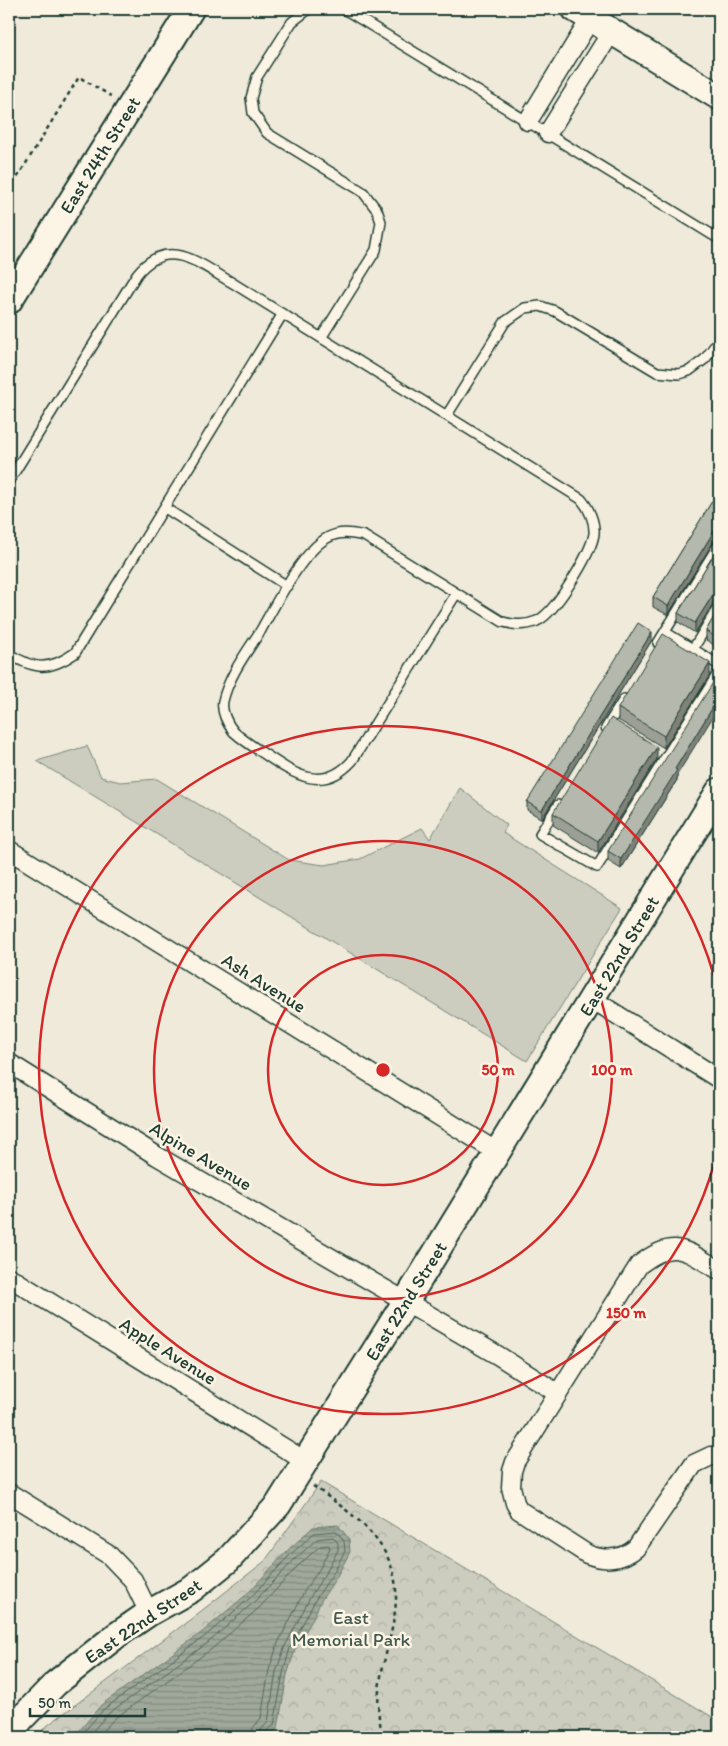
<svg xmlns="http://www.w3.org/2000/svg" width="728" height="1746" viewBox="0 0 728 1746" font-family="Itim,sans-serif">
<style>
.grass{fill:#cccdbf;stroke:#76857a}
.park{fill:url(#park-crowns);stroke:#76857a}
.water{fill:url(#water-rules);stroke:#6c7d71}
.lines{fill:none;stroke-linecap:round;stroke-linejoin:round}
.shore{stroke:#52685d;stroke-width:1}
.lane-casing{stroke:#1f3d34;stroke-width:12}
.street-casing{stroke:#1f3d34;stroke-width:21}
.secondary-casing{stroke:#1f3d34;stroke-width:29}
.path{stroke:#1f3d34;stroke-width:2.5;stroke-dasharray:4 4;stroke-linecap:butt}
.lane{stroke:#fcf5e5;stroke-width:9}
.street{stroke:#fcf5e5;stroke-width:18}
.secondary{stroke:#fcf5e5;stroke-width:25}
.wall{fill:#9c9f95;stroke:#1f3d34}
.shaded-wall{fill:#7f8279;stroke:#1f3d34}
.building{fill:#b5b9ad;stroke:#1f3d34}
.ring{fill:none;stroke:#d62828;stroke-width:2.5}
.labels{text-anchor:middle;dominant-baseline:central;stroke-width:5;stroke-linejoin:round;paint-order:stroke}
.street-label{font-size:19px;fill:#1f3d34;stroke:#fcf5e5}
.park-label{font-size:19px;fill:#425a50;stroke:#fcf5e5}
.centre{fill:#d62828;stroke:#fcf5e5;stroke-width:2.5}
.ring-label{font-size:15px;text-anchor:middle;font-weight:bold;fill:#d62828;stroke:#fcf5e5;stroke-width:5;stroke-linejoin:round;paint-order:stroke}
</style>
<defs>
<pattern id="park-crowns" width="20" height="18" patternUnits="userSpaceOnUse" patternTransform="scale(1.25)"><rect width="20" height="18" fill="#cccdbf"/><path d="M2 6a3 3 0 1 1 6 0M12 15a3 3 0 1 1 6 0" fill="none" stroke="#afb1a5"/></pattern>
<pattern id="water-rules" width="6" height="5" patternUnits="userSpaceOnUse" patternTransform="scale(1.25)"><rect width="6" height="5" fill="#9fa89a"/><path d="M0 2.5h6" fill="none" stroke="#818a7e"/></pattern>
</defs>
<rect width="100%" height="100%" fill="#efeada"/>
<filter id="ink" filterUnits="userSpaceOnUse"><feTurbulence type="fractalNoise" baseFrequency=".02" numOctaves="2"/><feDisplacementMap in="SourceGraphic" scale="10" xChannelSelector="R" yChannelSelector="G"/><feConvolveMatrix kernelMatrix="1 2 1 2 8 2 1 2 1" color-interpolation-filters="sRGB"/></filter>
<g filter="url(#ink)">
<path class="grass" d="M87,746L101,777L120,782L157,779L289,860L324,865L360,859L422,828L430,839L460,788L507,825L503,833L622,908L527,1061L37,761Z"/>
<path class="park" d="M321,1482L719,1721V1737H38L44,1728L191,1619L265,1561Z"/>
<path class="water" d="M338,1525L349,1539L350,1552L336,1578L322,1599L311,1622L295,1650L287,1675L278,1728L268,1737H74L101,1705L201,1633L247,1594L286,1552L313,1527Z"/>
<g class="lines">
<path class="shore" d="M79,1737L104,1709L204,1637L250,1598L289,1556L314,1533L336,1531L344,1541L345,1551L332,1575L317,1597L290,1648L283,1673L274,1725L266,1732L265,1737
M87,1737L109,1713L209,1642L254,1602L294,1560L317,1539L333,1537L338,1543V1550L326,1572L312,1594L285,1646L276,1672L268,1722L261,1730L259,1737
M97,1737L114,1719L213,1648L260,1607L299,1565L320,1546L329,1545L330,1548L320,1568L305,1590L278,1643L269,1670L261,1718L253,1728L251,1737"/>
<g class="lane-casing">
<path id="lane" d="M309,9L292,22L257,77L251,98L253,113L267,133L363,192L377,210L381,222L376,250L321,338
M344,9L719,239
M447,415L505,322L525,308L540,306L555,311L657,372L679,374L689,371L705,359L719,340
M9,481L137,274C168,236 198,263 231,282L581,499C589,508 595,522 594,534C591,554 555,613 537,621C525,626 515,625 503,622L364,536C352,533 339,531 327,538C303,551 275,605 261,630C247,652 229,675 223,701C221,711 227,724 234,732C244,741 255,748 266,755C295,775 323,793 352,761L456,594
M165,508L287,586
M665,632L719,665
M658,643L719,544
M693,649L719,606
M9,654C35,670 49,671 75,653L282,315
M606,728L624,699
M558,805L540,834L597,867L719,672"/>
</g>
<g class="street-casing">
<path id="street" d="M528,121L591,18
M548,133L612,31
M9,850L497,1152
M592,999L719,1079
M9,1063L157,1156L499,1356L557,1393
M719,1270C684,1250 675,1237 639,1265L515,1462L512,1471L511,1487L515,1503L519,1510L587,1554C604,1561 622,1560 636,1548L694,1464L711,1456H719
M9,1277L305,1461
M9,1493L109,1555L133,1580L149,1613"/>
</g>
<g class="secondary-casing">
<path id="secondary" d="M575,9L719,97
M9,301L191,9
M9,1735L21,1719L56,1683L117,1635L149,1613L192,1589L228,1560L278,1505L406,1301L719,791"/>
</g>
<path class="path" d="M9,191L79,77L111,96
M313,1486C350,1512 393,1540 396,1590C397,1615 389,1641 383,1666C378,1690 375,1713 384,1737"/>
<use href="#lane" class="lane"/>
<use href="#street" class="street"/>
<use href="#secondary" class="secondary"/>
</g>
<path class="wall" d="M719,490V538L714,541L668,615L653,607V597Z
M719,546V600L714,602L695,633L678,622V613Z
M719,608V648L706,640V631Z
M652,640L542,819L527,810V802Z
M710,675L664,748L618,720V708Z
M657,759L598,853L553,825V813Z
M677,775V780L621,869L608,861V851Z"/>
<path class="shaded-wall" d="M719,528V538L714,541L668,615V606L714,531Z
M719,590V600L714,602L695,633V623L714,593Z
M652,632V640L542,819V810Z
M710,663V675L664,748V736Z
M719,697V707L677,775V780L621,869V859L675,769Z
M657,747V759L598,853V841Z"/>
<path class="building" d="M719,490V528L714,531L668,606L653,597Z
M719,546V590L714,593L695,623L678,613Z
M719,608V639L706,631Z
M638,623L652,632L542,810H540L527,802Z
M663,634L710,663L664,736L618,708Z
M719,673V697L675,769L677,770L621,859L608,851Z
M611,718L657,747L598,841L553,813Z"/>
</g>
<g class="ring">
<circle cx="383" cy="1070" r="115"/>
<circle cx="383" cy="1070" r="229"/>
<path d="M719 1144A344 344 0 1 1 719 996"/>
</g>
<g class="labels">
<g class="street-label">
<text transform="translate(100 155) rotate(-58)">East 24th Street</text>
<text transform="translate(619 956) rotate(-59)">East 22nd Street</text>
<text transform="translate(264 983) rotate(32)">Ash Avenue</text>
<text transform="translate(201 1156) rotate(31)">Alpine Avenue</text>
<text transform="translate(406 1301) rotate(-58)">East 22nd Street</text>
<text transform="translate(168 1351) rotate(32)">Apple Avenue</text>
<text transform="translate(143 1621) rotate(-34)">East 22nd Street</text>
</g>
<g class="park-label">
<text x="351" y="1617">East<tspan x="351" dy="22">Memorial Park</tspan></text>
</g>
</g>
<circle cx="383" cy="1070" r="8" class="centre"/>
<g class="ring-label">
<text x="498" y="1075">50 m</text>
<text x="612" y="1075">100 m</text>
<text x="626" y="1318">150 m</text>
</g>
<rect width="728" height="1746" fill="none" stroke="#fcf5e5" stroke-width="30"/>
<rect x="15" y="15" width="698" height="1716" fill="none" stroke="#1f3d34" stroke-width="2" filter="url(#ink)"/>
<path d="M30 1708v8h115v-8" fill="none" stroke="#1f3d34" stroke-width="2.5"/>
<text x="38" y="1708" font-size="15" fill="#1f3d34" stroke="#fcf5e5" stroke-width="4" paint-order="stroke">50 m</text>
</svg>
